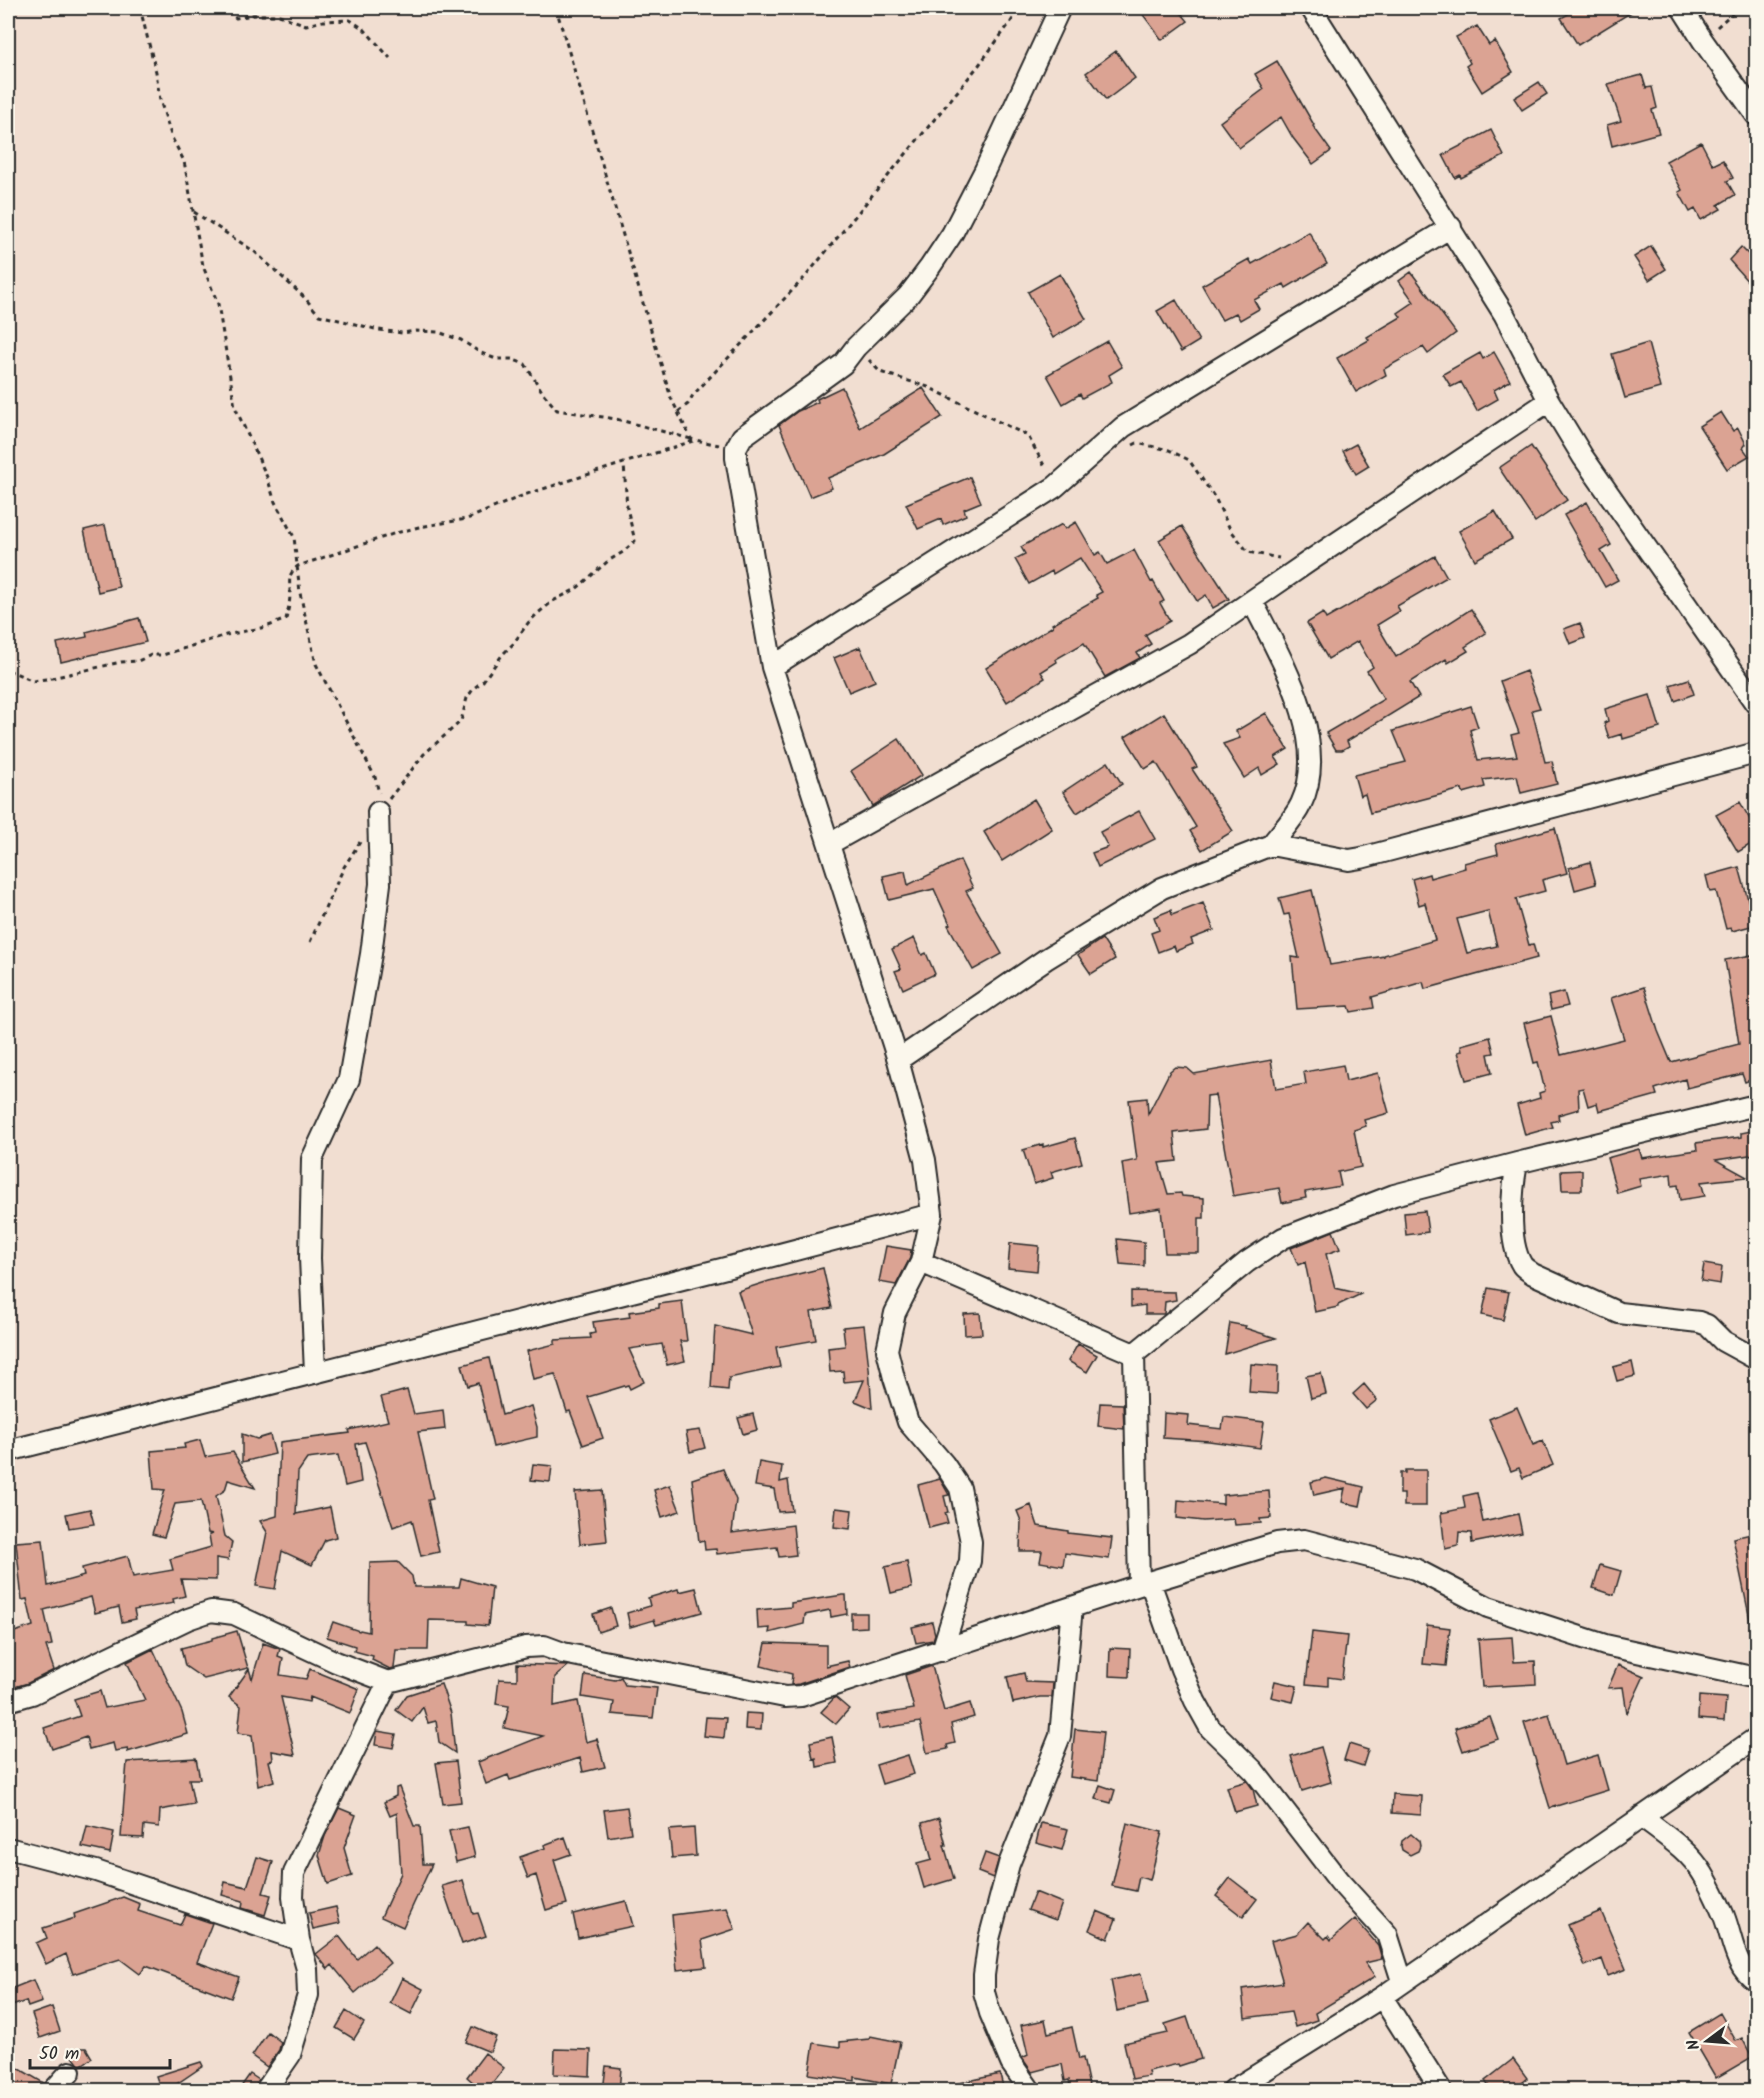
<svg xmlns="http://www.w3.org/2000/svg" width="1764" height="2098" viewBox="0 0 1764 2098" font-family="Kalam,sans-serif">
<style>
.building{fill:#dba393;stroke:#2b2b2b;stroke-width:1.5;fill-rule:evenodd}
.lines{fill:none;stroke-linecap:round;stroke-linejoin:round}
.street-casing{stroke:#2b2b2b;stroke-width:24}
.path{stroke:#2b2b2b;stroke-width:3;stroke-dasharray:4.5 4.5;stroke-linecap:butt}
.street{stroke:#fbf7ec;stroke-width:20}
</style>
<rect width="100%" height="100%" fill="#f1ded1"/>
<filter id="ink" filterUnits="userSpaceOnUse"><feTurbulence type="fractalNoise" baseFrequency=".0167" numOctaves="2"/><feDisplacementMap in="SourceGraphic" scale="12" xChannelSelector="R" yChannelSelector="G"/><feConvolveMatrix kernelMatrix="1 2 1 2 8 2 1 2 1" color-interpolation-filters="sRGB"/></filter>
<g filter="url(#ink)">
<path class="building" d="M1138,8H1177L1188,21L1162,40Z
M1579,8H1638L1578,45L1561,18Z
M1477,26L1489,45L1495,41L1513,72L1482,92L1466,66L1470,63L1456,37Z
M1116,51L1135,78L1106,100L1086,73Z
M1277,61L1314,125L1313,126L1331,151L1313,164L1293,138L1281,117L1239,148L1220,122L1264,89L1255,74Z
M1642,75L1646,88L1652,87L1657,108L1652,110L1659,133L1612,146L1607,125L1621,121L1608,84Z
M1539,82L1547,94L1522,110L1514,98Z
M1491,130L1504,156L1461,178L1460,175L1455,178L1443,155Z
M1701,142L1713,165L1723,160L1733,178L1727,181L1735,195L1718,205L1721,209L1701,220L1695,209L1690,212L1679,192L1682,190L1666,161Z
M1309,232L1327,264L1286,288L1284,284L1254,300L1259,309L1240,320L1236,313L1222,320L1202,285L1249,259L1252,264Z
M1651,246L1666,269L1649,280L1634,257Z
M1741,247L1756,262V291L1729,260Z
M1411,272L1456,333L1428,354L1423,347L1384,369L1386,375L1356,392L1337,358L1369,340L1367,337L1401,317L1398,313L1414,302L1399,281Z
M1060,274L1086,319L1053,338L1028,292Z
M1176,300L1199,341L1181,352L1157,311Z
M1107,341L1122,367L1109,375L1112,382L1082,398L1080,394L1063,404L1047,375Z
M1648,343L1660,388L1625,398L1612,354Z
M1494,352L1510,381L1494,390L1498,399L1477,411L1461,382L1451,387L1443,374L1480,353L1483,359Z
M842,387L860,428L923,388L942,417L884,454L828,478L832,488L810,497L779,425L798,411L818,402L817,399Z
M1721,412L1733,431L1738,428L1746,444L1743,448L1749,456L1727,469L1699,426Z
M1356,444L1369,466L1356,474L1343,451Z
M1531,446L1567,500L1535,522L1499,468Z
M970,477L981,502L964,509L966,515L943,525L941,519L918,529L906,504Z
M1587,502L1611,545L1601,551L1618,580L1605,587L1564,515Z
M1495,511L1512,539L1475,560L1459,531Z
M1076,522L1095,555L1100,552L1107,564L1134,550L1151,582L1153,581L1164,601L1160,603L1170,621L1145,635L1151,644L1137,653L1140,658L1105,677L1084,643L1056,659L1057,662L1041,672L1045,678L1007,702L986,668L1053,626L1052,624L1098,598L1096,595L1102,592L1080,558L1053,574L1052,571L1029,584L1015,559L1025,554L1021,547L1062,524L1065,529Z
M105,525L119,587L98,592L84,530Z
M1182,526L1229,599L1213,608L1206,595L1197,601L1159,540Z
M1435,556L1447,577L1397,606L1400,611L1377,625L1396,657L1471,609L1486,633L1465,647L1468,651L1448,663L1446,659L1410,682L1419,697L1347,741L1349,746L1342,750H1336L1326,733L1384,699L1367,671L1373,667L1358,641L1328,659L1307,623L1323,613L1326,619Z
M139,618L146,642L61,662L57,643L87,637L86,632Z
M1580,623L1585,638L1570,644L1564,629Z
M860,647L875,681L849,692L834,658Z
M1526,671L1540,708L1532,710L1545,762L1552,761L1557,784L1521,793L1517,776L1483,780L1485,787L1463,793L1462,789L1370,813L1365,794L1360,796L1354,775L1406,762L1393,731L1471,706L1478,727L1470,730L1478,760L1517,756L1511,735L1519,733L1500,681Z
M1689,679L1694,694L1675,701L1670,685Z
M1650,695L1660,728L1623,739L1622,734L1609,738L1604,723L1608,721L1605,709Z
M1164,713L1197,767L1192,769L1233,831L1202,850L1190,831L1196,827L1156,762L1145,769L1125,737Z
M1266,713L1288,749L1275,757L1280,764L1262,775L1259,768L1244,778L1223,744L1240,738L1236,731Z
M899,739L922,775L873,806L851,771Z
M1108,762L1122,784L1077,813L1063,792Z
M1034,799L1052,829L1002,861L984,832Z
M1740,802L1756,830V841L1738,852L1716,815Z
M1139,811L1155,839L1098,867L1092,853L1108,847L1100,832Z
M1555,828L1567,873L1542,880L1545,891L1516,899L1529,945L1533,944L1537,958L1425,989L1423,982L1372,997L1374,1008L1351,1012L1349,1006L1297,1009L1292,957L1299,958L1289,914L1284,915L1279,898L1312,890L1330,965L1384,956V955L1435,940L1425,903L1419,905L1412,879L1429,874L1430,878L1465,868L1464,863L1498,854L1496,844ZM1488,911L1497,946L1467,953L1457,919Z
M960,860L973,888L966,891L1002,954L973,970L948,925L950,924L934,889L889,900L883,876L905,871L908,885Z
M1590,862L1596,884L1575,890L1569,868Z
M1739,867L1755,925L1732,931L1731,928L1726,929L1716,891L1710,892L1706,876Z
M1203,903L1214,930L1191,939L1193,944L1176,951L1174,946L1158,952L1151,933L1159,930L1154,917L1171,910L1172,915Z
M914,938L922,955L926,953L935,974L903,989L895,971L901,969L892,949Z
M1102,939L1115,959L1091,974L1078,955Z
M1752,955L1756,979V1078L1745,1082L1742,1074L1687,1088L1685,1079L1655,1089L1657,1095L1599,1111L1597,1103L1588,1106L1583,1088L1578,1089L1579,1109L1558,1115L1559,1120L1551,1122L1553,1127L1525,1135L1517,1105L1540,1098L1539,1093L1545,1091L1538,1062L1534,1063L1524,1023L1551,1016L1561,1055L1624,1039L1611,998L1644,987L1658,1031L1671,1062L1739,1044L1725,960Z
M1564,992L1568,1006L1551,1010L1548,996Z
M1490,1037L1494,1053L1488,1054L1492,1073L1466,1080L1458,1052L1462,1051L1461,1045Z
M1271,1060L1276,1089L1306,1084L1304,1072L1343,1065L1346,1081L1378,1073L1389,1113L1364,1120L1366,1126L1354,1130L1361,1167L1338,1172L1341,1186L1305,1192L1306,1198L1282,1203L1279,1188L1233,1196L1215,1095L1207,1096L1206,1129L1174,1133L1177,1161L1159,1163L1168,1194L1181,1193L1182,1196L1204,1198V1218H1199V1253H1165L1161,1208L1129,1213L1122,1163L1137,1160L1129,1100L1147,1098L1148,1114L1170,1071L1175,1067L1187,1068L1194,1074Z
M1756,1130V1154L1716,1160L1747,1177L1701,1182L1705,1196L1680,1200L1678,1185L1672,1186L1671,1174L1639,1179L1641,1186L1617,1193L1607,1158L1639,1149L1642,1158L1697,1150L1696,1143L1741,1137V1133Z
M1075,1138L1082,1163L1051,1172L1053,1178L1034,1184L1023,1150L1043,1144V1147Z
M1582,1170V1190H1562L1561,1171Z
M1425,1211L1428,1232L1406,1235L1404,1213Z
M1333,1231L1340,1249L1326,1254L1335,1288L1361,1294L1338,1305V1307L1315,1312L1305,1262L1298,1265L1291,1248Z
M1117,1239L1144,1242V1266L1120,1264Z
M1010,1243L1039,1246L1037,1271L1008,1268Z
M886,1246L911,1250L910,1258L896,1285L879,1282Z
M1704,1264L1722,1267L1720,1284L1701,1281Z
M823,1268L832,1308L811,1312L816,1340L776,1347L780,1367L729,1378L728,1390L711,1388L715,1326L752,1335L738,1291L769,1281Z
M1488,1288L1509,1292L1503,1320L1482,1315Z
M1131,1291L1175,1292L1176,1300L1165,1302L1164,1314H1145V1305L1131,1307Z
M682,1301L687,1341H680L685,1361L667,1365L662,1344L629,1349L644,1382L630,1389L628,1385L588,1397L603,1438L583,1445L570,1411L567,1412L555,1374L533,1379L527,1351L555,1344V1340L591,1338L590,1334L595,1333L593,1322L630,1317L629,1312L659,1308V1304Z
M980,1313L982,1334L965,1335L964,1314Z
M1230,1323L1246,1326L1245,1328L1276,1338L1225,1354Z
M864,1325L869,1368L872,1408L855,1401L864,1380L844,1382L843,1371L830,1372L828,1348L845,1346L843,1327Z
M1078,1344L1097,1355L1087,1372L1068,1361Z
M489,1358L502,1415L531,1406L537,1427V1437L493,1447L478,1383L468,1386L462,1365Z
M1632,1362L1635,1376L1617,1381L1613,1367Z
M1251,1364L1278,1366L1277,1394L1249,1392Z
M1321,1373L1326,1394L1311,1398L1306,1376Z
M1364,1384L1377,1400L1366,1409L1353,1394Z
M407,1390L414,1414L443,1410L445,1429L418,1432L433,1499L428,1500L439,1552L421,1556L412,1520L393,1527L365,1442L356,1444L361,1482L345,1486L338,1455L307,1459L298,1472L296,1514L330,1507L336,1537L325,1540L312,1565L282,1551L275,1589L256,1586L267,1532L260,1521L277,1516L280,1442L350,1433L349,1430L388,1421L381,1397Z
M1100,1403L1123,1404L1124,1429L1098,1426Z
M1517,1407L1533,1445L1543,1441L1553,1465L1523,1478L1519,1468L1511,1471L1489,1419Z
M1164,1413L1189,1415L1188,1425L1222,1429L1224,1417L1264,1422L1260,1448L1209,1441L1163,1438Z
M753,1414L757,1430L743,1434L738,1418Z
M700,1430L705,1448L690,1452L686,1432Z
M242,1434L257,1439L270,1435L275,1454L242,1462Z
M200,1440L205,1457L233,1452L255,1488L228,1480L225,1490L216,1496L225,1536L232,1542L228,1560L216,1558V1580L181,1579L185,1596L173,1599L174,1603L134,1610L136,1619L122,1622L119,1607L95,1613L91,1597L44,1610L52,1645L46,1646L54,1670L28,1683L8,1689V1634L33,1626L27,1599L22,1600L16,1542L43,1540L48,1586L84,1576L82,1568L128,1556L133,1577L173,1570L170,1559L211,1547L209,1535L213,1534L208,1533L201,1501L175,1504L164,1537L152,1534L165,1490L154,1489L151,1451L185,1448L184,1444Z
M759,1462L782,1466L780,1482L788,1480L792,1511L778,1512L774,1489L755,1486Z
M533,1464L552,1466L550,1482L531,1480Z
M723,1469L736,1500L732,1533L793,1525L796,1555L779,1557L777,1547L717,1554L716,1549L705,1550L704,1541L699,1542L692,1479Z
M1405,1470H1426V1506H1404V1494H1400V1473H1405Z
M1326,1478L1364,1487L1360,1506L1342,1502L1345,1488L1314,1495L1311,1482Z
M940,1479L949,1495L944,1496L948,1512L945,1513L948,1523L929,1528L918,1485Z
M670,1485L680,1511L662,1517L654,1490Z
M602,1490L607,1541L580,1544L575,1492Z
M1269,1491L1271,1518L1260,1519L1261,1523L1235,1525L1234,1519L1203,1521L1177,1518L1178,1500L1223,1504V1495Z
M1477,1493L1483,1522L1518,1514L1522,1533L1472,1543L1471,1533L1459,1532L1458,1546L1445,1549L1441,1513L1465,1508L1463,1496Z
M1031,1505L1038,1526L1068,1531V1533L1112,1538L1109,1559L1065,1553L1063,1566L1040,1562L1042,1551H1020L1021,1521L1017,1511Z
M836,1508L852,1510L850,1529L834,1527Z
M90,1509L94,1524L69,1528L66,1514Z
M1756,1533V1619L1750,1620L1733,1538Z
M398,1562L412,1576L414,1587H459L461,1578L492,1587L488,1626L468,1624V1621L429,1620L428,1650H396L394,1668L390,1669L372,1660L373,1656L354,1651L355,1646L327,1637L333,1622L359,1631L360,1630L369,1632L370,1563Z
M907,1562L912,1588L891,1593L885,1567Z
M1600,1565L1621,1571L1614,1595L1593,1588Z
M696,1588L702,1612L656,1625L654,1620L630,1627L627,1613L650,1606L648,1598L678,1589L679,1592Z
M843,1595H846L847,1614L831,1617L830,1610L805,1615L804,1624L769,1633L770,1628L758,1629L757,1610L791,1607V1603Z
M611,1608L616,1626L598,1632L593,1614Z
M851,1613H867V1627L851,1628Z
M932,1622L935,1634L933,1640L916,1643L912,1627Z
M1427,1625L1450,1628L1446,1666L1423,1664Z
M237,1631L248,1668L204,1679L185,1666L181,1648L212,1640V1638Z
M1312,1632L1347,1636L1342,1679L1328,1677V1686L1306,1684Z
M1512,1637L1514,1662L1535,1661L1536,1684L1482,1687L1478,1639Z
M263,1643L280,1649L278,1656L283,1658L280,1675L306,1679L310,1669L359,1689L350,1713L310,1697L309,1702L281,1697L295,1755L272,1751L273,1760L269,1761L274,1781L258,1786L252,1735L238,1733L241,1706L229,1697L249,1669L252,1679Z
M766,1643L826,1645V1666L848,1661L850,1667L799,1684L791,1685L792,1674L761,1666Z
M1110,1648L1130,1649L1129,1677L1109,1676Z
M153,1649L182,1712L188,1734L127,1752L128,1749L115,1751L113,1743L89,1749L86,1737L52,1749L44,1728L80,1716L74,1699L100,1691L105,1708L145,1700L127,1662Z
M517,1664L568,1666L555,1677L554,1706L578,1701L586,1742L597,1739L605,1767L583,1772L580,1758L510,1780L508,1775L486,1784L478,1762L543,1736L504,1728L509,1706L496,1704L499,1679L517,1680Z
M1618,1665L1644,1676L1627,1713L1623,1687L1608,1688Z
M932,1666L944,1711L970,1703L974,1717L951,1724L955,1743L947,1745L948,1749L927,1753L920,1722L879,1729L877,1715L914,1709L905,1675Z
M1024,1673L1026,1682L1053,1683L1052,1697H1040L1013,1703L1007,1677Z
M585,1675L615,1680L621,1677L625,1685L657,1688L653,1718L612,1714L614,1702L582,1697Z
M1275,1681L1297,1686L1293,1702L1271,1697Z
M441,1684L451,1713L455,1753L439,1742L436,1721L428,1723L423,1707L412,1722L396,1710L407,1695Z
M1699,1696L1726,1698L1724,1721L1698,1719Z
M835,1697L849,1709L836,1724L821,1712Z
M746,1713L762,1714L761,1730L745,1729Z
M1549,1714L1564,1765L1598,1755L1608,1790L1550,1808L1524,1722Z
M706,1717L726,1718L724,1738L704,1736Z
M1490,1717L1498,1739L1463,1751L1455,1728Z
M1075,1729L1103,1732L1098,1781L1070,1777Z
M377,1731L396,1734L393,1748L375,1745Z
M832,1737L837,1763L817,1767L816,1758L813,1759L810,1742Z
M1349,1744L1368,1750L1363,1766L1344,1760Z
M1321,1747L1331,1782L1302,1791L1291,1756Z
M908,1755L914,1774L882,1784L876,1765Z
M196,1758L200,1779H189L194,1804L160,1810L159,1827L144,1825L143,1838L121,1837L127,1762Z
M456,1761L461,1802L443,1804L436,1763Z
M1247,1781L1253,1789L1257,1806L1235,1812L1227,1787Z
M1100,1785L1115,1790L1111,1803L1096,1799Z
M399,1787L414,1826H420L423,1864H432L403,1927L381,1917L401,1873L397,1813L390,1816L384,1802L396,1796V1788Z
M1393,1794L1422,1796L1421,1815L1392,1813Z
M627,1807L631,1833L608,1837L604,1810Z
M339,1808L356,1815L344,1848L352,1876L328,1884L319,1855L325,1836Z
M939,1818L946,1845H944L954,1879L924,1888L917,1864L932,1860L922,1823Z
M1041,1823L1068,1829L1062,1850L1036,1843Z
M1127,1823L1162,1832L1150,1880L1139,1877L1136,1891L1112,1886Z
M87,1826L114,1832L110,1853L82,1847Z
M468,1827L475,1857L456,1862L449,1831Z
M694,1828L696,1856L672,1858L669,1830Z
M1411,1834L1419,1841L1420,1846L1418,1851L1410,1855L1402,1850L1401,1846L1402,1841Z
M565,1837L571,1854L554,1860L567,1904L546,1910L536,1875L528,1878L520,1857L545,1848L544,1845Z
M985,1853L999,1858L993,1878L978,1872Z
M257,1857L273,1862L263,1893L271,1895L265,1915L242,1908L243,1901L222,1895L225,1882L247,1887Z
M1230,1878L1257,1899L1243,1917L1216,1896Z
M463,1880L473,1914L478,1913L486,1936L462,1944L442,1886Z
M1035,1892L1062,1903L1056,1920L1028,1910Z
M123,1897L140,1904L138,1911L180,1925L185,1914L212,1923L197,1962L239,1977L231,1998L146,1966L140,1974L120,1959L73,1974L66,1954L46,1964L36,1943L47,1938L43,1928L75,1918L74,1914Z
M626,1901L633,1926L578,1938L573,1914Z
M336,1907L340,1923L313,1929L309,1913Z
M727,1908L735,1929L702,1940L706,1967L677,1970L672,1915Z
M1097,1911L1116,1919L1108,1939L1089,1930Z
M1601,1911L1626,1969L1608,1976L1602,1959L1585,1966L1568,1925Z
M1355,1919L1378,1945L1382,1959L1365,1963L1375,1977L1315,2013L1317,2020L1295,2027L1291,2012L1245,2018L1242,1989L1283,1983L1271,1941L1297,1934L1308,1922L1325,1939L1328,1936L1331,1940Z
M339,1936L357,1959L374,1944L390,1963L355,1993L332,1965L328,1969L316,1954Z
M1141,1974L1148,2004L1117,2011L1111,1980Z
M402,1978L423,1989L411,2014L390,2003Z
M33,1980L42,2002L28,2007L26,2001L12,2006L8,1990Z
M52,2007L60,2031L40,2038L32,2014Z
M346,2011L364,2023L354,2039L336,2028Z
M1720,2013L1736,2041L1742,2038L1752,2057L1716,2078L1689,2032Z
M1187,2017L1201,2059L1179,2066L1178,2064L1148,2071L1149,2076L1132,2079L1124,2043L1168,2033L1165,2024Z
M1045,2020L1048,2033L1072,2027L1079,2059L1083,2058L1090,2091H1071L1069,2080L1065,2081L1062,2064L1032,2072L1022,2058L1028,2055L1021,2025Z
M473,2027L496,2037L490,2052L466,2042Z
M268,2032L281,2042L279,2050L267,2067L252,2056Z
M870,2036L900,2042L891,2084L855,2077V2081L809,2074L814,2043L840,2047V2042L869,2039Z
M80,2048H86L92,2058L80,2066L71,2054Z
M555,2049L591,2050L590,2076L554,2074Z
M485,2053L504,2068L486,2091H483L467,2077Z
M1513,2059L1527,2078L1522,2082L1529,2091H1492L1485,2081Z
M201,2062L203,2066L172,2087L161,2090L156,2076Z
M606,2066L621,2068L619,2091H603Z
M18,2068L44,2083L42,2091H8V2087Z
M250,2074L259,2080L254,2091H238Z
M1000,2074L1004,2091H956L955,2084Z"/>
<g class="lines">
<g class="street-casing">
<path id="street" d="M1060,8L985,170L952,234L930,267L908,296L856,347L843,364L742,437L736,448V458L772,667L898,1060L925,1160L932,1214L921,1262L1134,1354L1139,1585
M1311,8L1504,314L1549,401L1583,457L1756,704
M1682,8L1703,41L1756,115
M1252,601C1280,657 1331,742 1301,804C1294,819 1281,832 1271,845
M772,667L1055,487L1123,427L1451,227
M829,844L1189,644L1308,562L1549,401
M898,1060L1046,959L1162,888L1271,845L1349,860L1361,858L1756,753
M1517,1163C1512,1189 1507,1241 1522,1265C1524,1268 1529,1271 1533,1274L1619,1313L1699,1322L1707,1325L1723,1341L1756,1359
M921,1262L895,1313L887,1350L894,1378L908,1422L944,1464L960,1488L971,1542L970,1561L942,1651
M1134,1354L1247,1262L1283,1238L1394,1195L1517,1163L1756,1105
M315,1373L310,1258L312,1159L349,1079L371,954L380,884L378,812
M8,1451L753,1261L932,1214
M1150,1582L1181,1669L1195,1701L1210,1728L1254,1771L1339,1881L1387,1934L1402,1981
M8,1701L32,1694L188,1619L211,1611L234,1614L336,1662L388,1682L526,1647L544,1646L563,1653L785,1697L801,1696L1139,1585L1277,1543L1304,1540L1415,1569L1488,1607L1605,1645L1756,1678
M1641,1817C1663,1834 1689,1850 1703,1874C1711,1887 1718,1902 1724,1916C1733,1939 1734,1967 1756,1981
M8,1848L96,1871L299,1940
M1382,1997L1441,2090
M54,2090L70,2072
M266,2090L290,2055L308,1995L307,1969L299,1940L293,1897L294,1873L388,1682
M1030,2090L1011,2063L990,2013L984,1992V1975L989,1939L1009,1864L1060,1736L1072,1607
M1233,2090L1382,1997L1756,1738"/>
</g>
<path class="path" d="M140,8L156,72L160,100L172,138L184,161L203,266L218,304L235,407L267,477L275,502L294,537L300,593L316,664L375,777L379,793
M210,8L224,9L236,18L253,15H279L306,25L323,21L350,20L364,29L390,58
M556,8L671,398L691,439L719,445
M1717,27L1738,8
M194,212L255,252L305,298L319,315L379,330L402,333L416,331L438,332L461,340L479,352L496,359H511L525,364L543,393L557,410L616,419L691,439
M869,360L880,372L928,387L1028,436L1046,469
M678,412L688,404L693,395L806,276L979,65L1021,8
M1133,445L1137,443L1169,450L1189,460L1215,498L1230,529L1248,552L1279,558
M8,671L13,672L33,681L52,678L121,662L138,661L151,655H163L226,635L266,627L286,619C288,611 290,602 290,593C290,580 287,575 298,566L396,533L419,527L467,519L524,495L696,440
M389,799L424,754L461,721L467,698L474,688L483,681L503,654L513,644L528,623L537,614L553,601L576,589L608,561L623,552L635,541L627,508L624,464
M310,942L344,867L360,842"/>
<use href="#street" class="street"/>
</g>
</g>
<rect width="1764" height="2098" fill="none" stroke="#fbf7ec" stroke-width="30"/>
<rect x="15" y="15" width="1734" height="2068" fill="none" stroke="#2b2b2b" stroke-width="2" filter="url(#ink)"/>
<g transform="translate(1707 2041) rotate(254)" stroke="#fbf7ec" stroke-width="4.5" paint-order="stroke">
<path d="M0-4.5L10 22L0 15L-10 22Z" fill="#2b2b2b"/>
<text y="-9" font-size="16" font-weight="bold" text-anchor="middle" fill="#2b2b2b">N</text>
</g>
<path d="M30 2059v9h140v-9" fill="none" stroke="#2b2b2b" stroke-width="3"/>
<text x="39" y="2059" font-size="18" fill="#2b2b2b" stroke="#fbf7ec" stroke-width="4.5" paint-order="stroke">50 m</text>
</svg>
